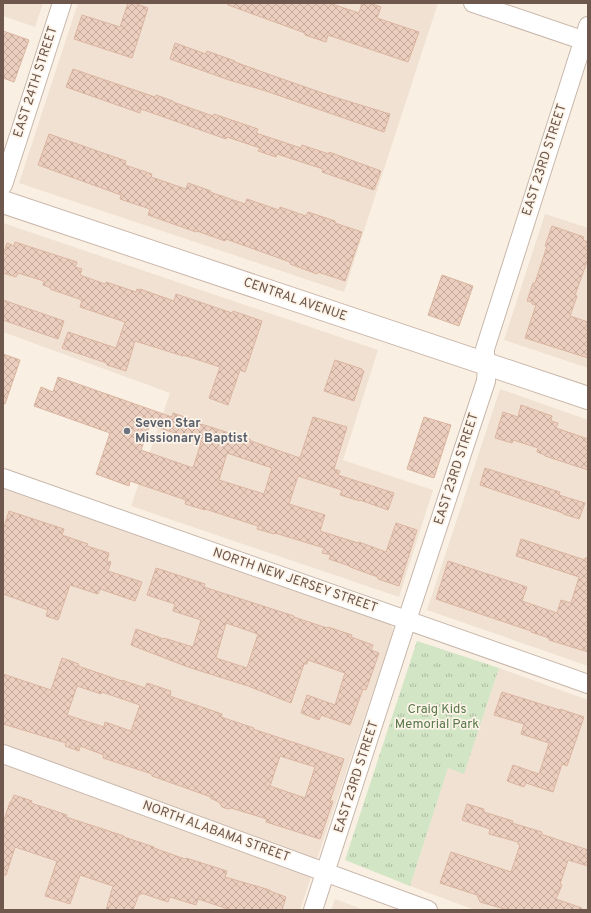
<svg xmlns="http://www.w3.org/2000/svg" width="591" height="913" viewBox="0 0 591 913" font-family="Overpass,sans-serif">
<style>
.residential{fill:#f0e1d2}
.grass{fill:url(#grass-tufts)}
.building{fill:url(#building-cross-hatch);stroke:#dcb5a0;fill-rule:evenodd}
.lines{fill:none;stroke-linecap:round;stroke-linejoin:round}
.street-casing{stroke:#c8b7ab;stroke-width:20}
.secondary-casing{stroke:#cdb9ac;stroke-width:24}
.street{stroke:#fff;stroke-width:18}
.secondary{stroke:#fff;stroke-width:22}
.worship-dot{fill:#6b7280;stroke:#fdf4e9;stroke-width:1.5}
.labels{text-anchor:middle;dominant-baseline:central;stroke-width:3.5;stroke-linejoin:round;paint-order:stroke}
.street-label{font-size:13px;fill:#6e574c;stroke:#fdf4e9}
.worship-label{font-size:13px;font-weight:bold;fill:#5b616d;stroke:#fdf4e9;text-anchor:start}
.park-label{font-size:13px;fill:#587849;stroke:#fdf4e9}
</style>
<defs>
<pattern id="grass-tufts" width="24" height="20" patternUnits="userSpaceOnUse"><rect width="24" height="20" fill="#d2e5c4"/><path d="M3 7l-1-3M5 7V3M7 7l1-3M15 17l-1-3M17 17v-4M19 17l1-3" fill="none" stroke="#afbca1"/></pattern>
<pattern id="building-cross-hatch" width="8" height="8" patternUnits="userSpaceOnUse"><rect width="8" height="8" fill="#ebcebe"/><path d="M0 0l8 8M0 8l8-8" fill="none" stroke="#c3aa9d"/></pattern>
</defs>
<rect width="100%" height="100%" fill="#f9f0e3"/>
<path class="residential" d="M3,3H43L35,27L3,16Z
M78,3H438L344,292L19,183Z
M545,214L588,228V368L504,340Z
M3,223L378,350L343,460L433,490L399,597L131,506L170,393L3,332Z
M500,389L588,420V666L427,610Z
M3,488L383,618L389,622L393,629L392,635L300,910H3Z
M499,668L588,700V910H475L410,886L448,768L464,773Z
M335,899L364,910H331Z"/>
<path class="grass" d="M417,641L499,668L464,774L448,768L410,886L345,860Z"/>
<path class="building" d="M128,3H134L148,8L132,58L74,39L82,15L120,27Z
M228,3H329L359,13L362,3H369L381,7L377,18L419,32L408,62L328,35L326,42L305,35V33L228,5Z
M3,31L29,40L14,82L3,78Z
M175,43L206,54L207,51L235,61V62L271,75L331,96L390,114L384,132L266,91L229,80L170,59Z
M73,69L155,97L156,95L173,101V102L213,116L214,114L258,129L256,133L301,148L302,145L329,154V152L381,171L374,190L322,172L323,169L277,154L276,157L258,151L260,148L227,137L226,139L141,109L140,113L66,87Z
M49,134L126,161L125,165L152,174L151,177L186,189L188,183L211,191L210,192L245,204L247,199L279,210L280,207L306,216L308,212L335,221V223L362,232L345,281L318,272L317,274L290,264V262L265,253L226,239L225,241L197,231L196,232L148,215L150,209L120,199L121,195L38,165Z
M552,226L584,237L583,240L588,242V259L575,295L577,296L570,316L588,322V358L525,338L536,305L532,304V302L527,301L533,283H535L547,246H545Z
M15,242L77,262L75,267L82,269L80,275L105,284L106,282L136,292L137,289L140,290V289L174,301L176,294L232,313L233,311L262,321L245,372L240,370L228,405L209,398L220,367L183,355V356L135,341L126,371L107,365V363L62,348L68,332L116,348L125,322L80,307L82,300L50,289L51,288L43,285L44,281L18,273L16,277L3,273V256L7,243L14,246Z
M442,275L473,286L459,326L428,315Z
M3,300L64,321L58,339L3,320Z
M3,354L20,360L5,404L3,403Z
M335,360L362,369V371H364L354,401L324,391Z
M58,377L172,417L173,413L199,422L198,423L251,440V441L300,458L313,417L347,427L334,469L340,471L338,475L394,493L388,510L360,500V501L340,495L342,490L298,476L289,504L325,515L320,531L358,543L359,542L386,552L396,523L417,530L399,586L378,579V577L350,567V566L329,559L331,555L322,553L324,548L275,533L274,534L257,529L258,526L205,509V510L185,504L186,500L130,481L129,486L96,474L110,433L34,406L41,387L53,392ZM150,425L197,440L196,442L201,443L193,468L141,450ZM227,453L272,468L264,494L219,480Z
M521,405L552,416L551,421L558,423L556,428L588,439V470L545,456V455L537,452L538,448L513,440L512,443L495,438L503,412L518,417Z
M424,417L451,425L434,478L407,469Z
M485,468L560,492L559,495L585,503L579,519L563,514V513L480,485Z
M9,511L64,529L62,535L88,544L87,546L109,553L107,561L111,562L108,571L142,582L135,601L100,589L98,594L70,585L58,620L46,616L48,610L3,594V530Z
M521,539L585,560V558H588V652L549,640V638L531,632V631L436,599L448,561L527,587L522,601L557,613L561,600L571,603L579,577L516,556Z
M156,568L205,584L204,587L294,616V617L327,628L328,627L352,635L351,637L373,645L371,650L379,653L366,690L363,689L350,725L321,715L319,720L301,713L307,695L335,705L345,673L308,660L307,664H304L291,703L248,686L188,667L131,645L136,629L164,639V638L193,647L201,620L173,611L175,604L147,595ZM226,623L258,634L247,668L216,658Z
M62,658L79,664L78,666L122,681V680L145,688L147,683L171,691L170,696L222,714L221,717L254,728L253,729L344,759L330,801H333L320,839L266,822L267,819L231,808L228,809L222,807L219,802L210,798L211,797L152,776V774L103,758L104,755L80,746L79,751L65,746L66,743L3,724V674L51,690ZM77,686L101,694L102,692L140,705L131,731L105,722L104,727L67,715ZM280,756L315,767L305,798L270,786Z
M502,692L560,710V709L584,717L567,766L562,764L553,792L526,783L524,787L507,781L513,765L539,774L549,743L521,734L524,724L494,715Z
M14,795L32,801L31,803L67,815L66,817L124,836V837L154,847V848L185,859L186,858L227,871L225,877L270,890V891L286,897L282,910H231L198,899L196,905L170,897L168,902L141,893V895L139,894L133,910H106L113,886L80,875L70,904L45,896L57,861L15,847L6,875H3V823L10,802H11Z
M467,804L484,809V812L513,821L512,823L542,832L541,834L588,850V866L568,860L560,884L562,885L556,899L582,908L581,910H508L480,902L477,895L440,883L451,852L511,872L520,845L518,844V842L489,834L490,829L462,820Z"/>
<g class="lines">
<g class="street-casing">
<path id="street" d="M473,3L588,42
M3,185L62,3
M3,478L588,684
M3,754L428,910
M313,910L407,620L486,381L487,367L485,356V349L588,26"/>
</g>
<g class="secondary-casing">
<path id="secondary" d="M3,202L588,398"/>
</g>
<use href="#street" class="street"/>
<use href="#secondary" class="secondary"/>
</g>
<circle class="worship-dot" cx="127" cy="431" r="4"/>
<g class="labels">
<g class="street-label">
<text transform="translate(36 82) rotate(-72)">EAST 24TH STREET</text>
<text transform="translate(545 160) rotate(-72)">EAST 23RD STREET</text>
<text transform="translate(295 300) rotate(19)">CENTRAL AVENUE</text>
<text transform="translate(457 469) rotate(-72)">EAST 23RD STREET</text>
<text transform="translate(295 581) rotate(19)">NORTH NEW JERSEY STREET</text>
<text transform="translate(357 777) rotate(-72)">EAST 23RD STREET</text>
<text transform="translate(216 832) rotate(20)">NORTH ALABAMA STREET</text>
</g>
<g class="worship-label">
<text x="135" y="424">Seven Star<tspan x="135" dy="15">Missionary Baptist</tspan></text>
</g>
<g class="park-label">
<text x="437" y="710">Craig Kids<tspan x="437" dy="15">Memorial Park</tspan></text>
</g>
</g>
<rect width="591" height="913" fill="none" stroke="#6e574c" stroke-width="8"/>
</svg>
